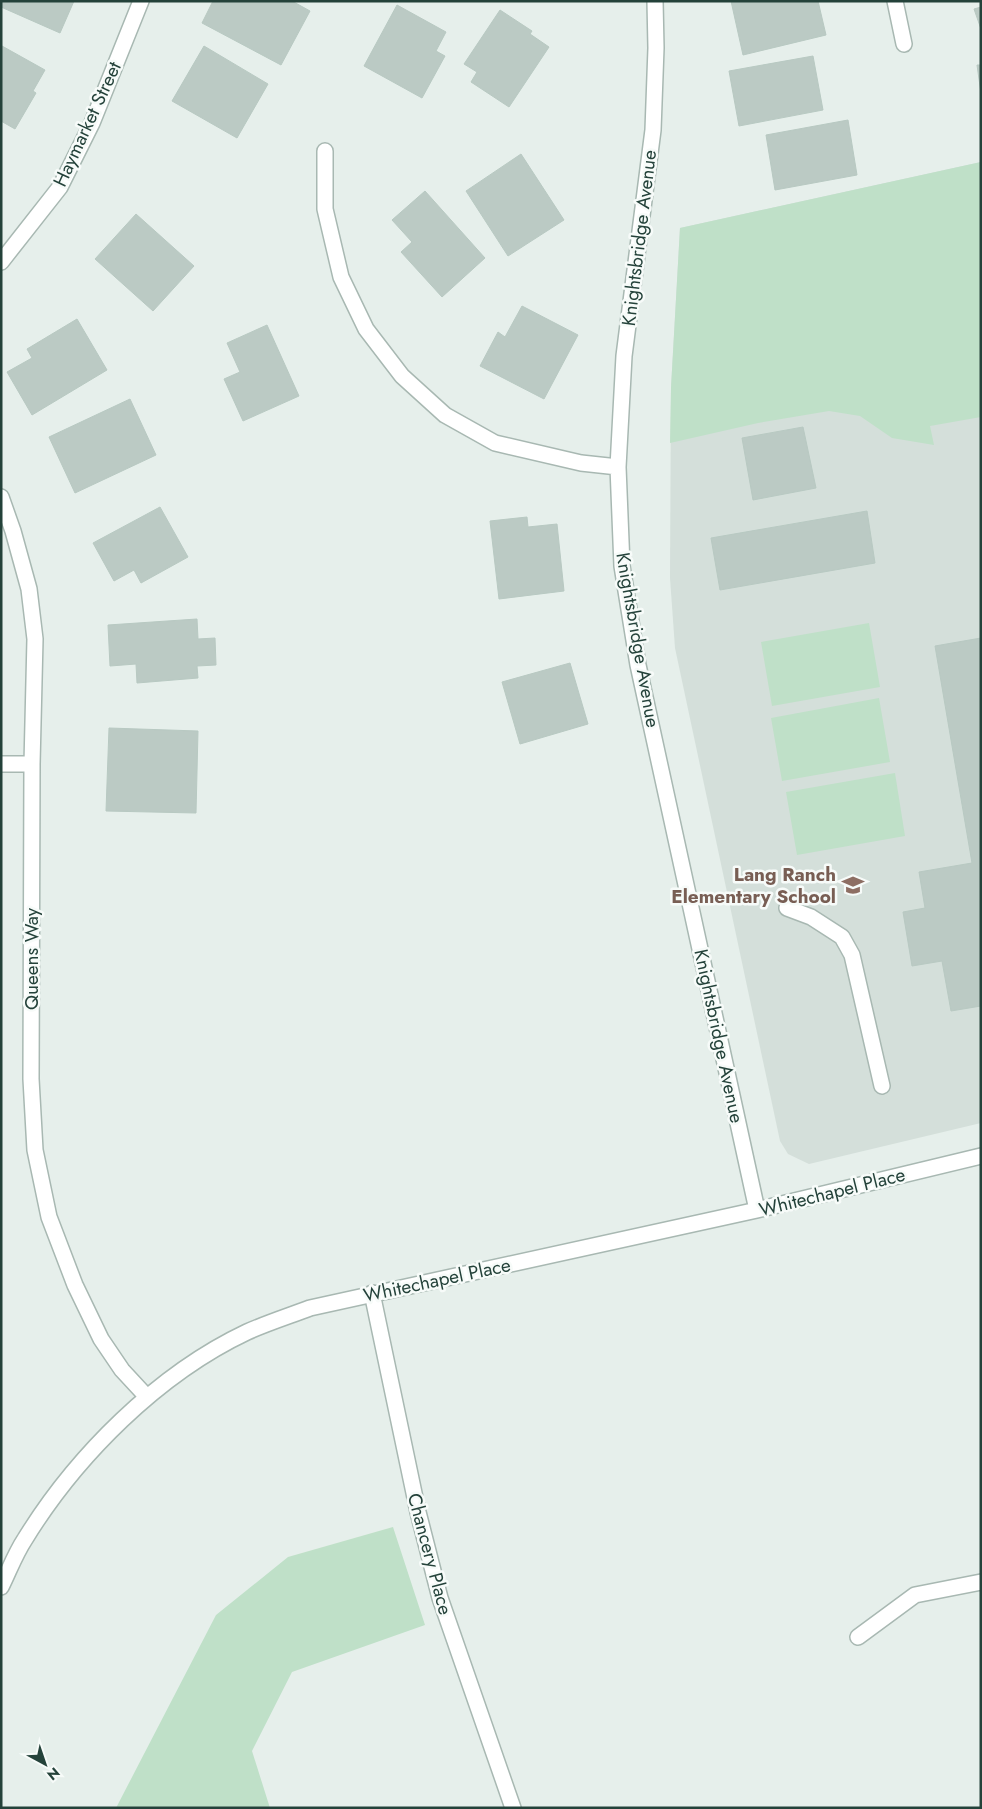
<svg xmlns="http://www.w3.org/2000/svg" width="982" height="1809" viewBox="0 0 982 1809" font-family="Jost,sans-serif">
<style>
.built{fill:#d4dfda}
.green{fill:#bfe0c8}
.building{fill:#bbcac4;stroke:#b8c9c2}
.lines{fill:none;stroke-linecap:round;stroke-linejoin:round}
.minor-casing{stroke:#a8b8b2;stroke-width:18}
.minor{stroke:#fff;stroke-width:15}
.labels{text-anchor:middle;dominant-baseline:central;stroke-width:5;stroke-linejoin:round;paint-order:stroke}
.street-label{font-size:19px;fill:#24423a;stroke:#f7fbf9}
.education-label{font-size:19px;font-weight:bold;fill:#785e54;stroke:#f7fbf9;text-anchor:end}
</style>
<rect width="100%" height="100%" fill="#e6efeb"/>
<path class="built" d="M981,162V1123L809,1164L788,1154L780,1141L675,648L670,578L671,388L680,228Z"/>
<path class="green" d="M981,162V417L930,426L934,445L892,438L860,416L829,411L758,423L670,443L671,388L680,228Z
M869,623L880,687L772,706L761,642Z
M879,698L890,762L782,781L771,718Z
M895,773L905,836L797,855L786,792Z
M393,1527L425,1625L292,1672L252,1751L270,1808H116L216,1615L288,1557Z"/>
<path class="building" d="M1,1H74L60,33L1,7Z
M213,1H292L310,11L281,65L202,23Z
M731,1H818L826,35L743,55Z
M397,5L446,32L436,51L445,56L422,98L364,66Z
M981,7V29L974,9Z
M500,10L532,31L530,34L549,47L509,107L471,82L477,72L464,64Z
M2,46L45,70L33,91L36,93L15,129L1,121Z
M204,46L268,84L237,138L172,101Z
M813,56L823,110L739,126L729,71Z
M977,65H981V93Z
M848,120L857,175L775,190L766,135Z
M521,154L564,220L508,256L466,191Z
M425,191L485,258L442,297L401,252L412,242L392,220Z
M136,214L194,266L153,311L95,259Z
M522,306L578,335L544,399L480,366L498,332L505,337Z
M77,319L107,370L32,415L7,372L32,358L27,349Z
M267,325L299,396L243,421L224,379L240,372L227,343Z
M130,399L156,455L75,493L49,437Z
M803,427L816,488L753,500L742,438Z
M160,507L188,557L141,583L134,570L114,581L93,543Z
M867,511L875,563L720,590L711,538Z
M527,517L528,527L557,524L564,591L499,599L490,521Z
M197,619L198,639L215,638L216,665L197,666L198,678L137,683L136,664L110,666L108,625Z
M981,638V1006L951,1011L942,961L912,966L903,912L925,908L919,872L972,863L935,646Z
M570,663L588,724L520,744L502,682Z
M109,728L198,731L196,813L106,811Z"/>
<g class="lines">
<g class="minor-casing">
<path id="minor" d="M655,1L656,48L653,130L624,356L618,467L622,566L638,665L757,1210
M895,1L904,44
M325,151V209L341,277L366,329L402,376L445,415L495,443L581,463L618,467
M1,262L60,187L92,123L141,1
M1,497L13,531L29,589L35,639L32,764L31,1079L35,1150L49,1217L75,1285L101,1339L122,1370L147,1397
M1,764H32
M787,908L811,917L842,937L852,955L882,1086
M372,1293L418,1512L440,1598L513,1808
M1,1587C9,1571 15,1554 25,1539C76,1456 158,1374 247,1332C267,1323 289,1316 310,1308L757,1210L981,1156
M858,1637L915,1595L981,1582"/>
</g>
<use href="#minor" class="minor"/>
</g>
<defs>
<g id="school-bare" transform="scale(1.725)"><path d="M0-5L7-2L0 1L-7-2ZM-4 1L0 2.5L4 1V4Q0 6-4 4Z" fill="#8d6e63" stroke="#f7fbf9" stroke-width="2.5" paint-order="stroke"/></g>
</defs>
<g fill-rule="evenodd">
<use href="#school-bare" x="853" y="885"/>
</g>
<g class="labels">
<g class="street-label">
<text transform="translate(87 124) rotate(-65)">Haymarket Street</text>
<text transform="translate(639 238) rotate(-83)">Knightsbridge Avenue</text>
<text transform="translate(638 640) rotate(80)">Knightsbridge Avenue</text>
<text transform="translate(31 959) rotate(-90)">Queens Way</text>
<text transform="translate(719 1036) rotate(78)">Knightsbridge Avenue</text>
<text transform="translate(832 1192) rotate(-14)">Whitechapel Place</text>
<text transform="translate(437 1280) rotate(-12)">Whitechapel Place</text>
<text transform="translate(430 1554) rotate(75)">Chancery Place</text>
</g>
<g class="education-label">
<text x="836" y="874">Lang Ranch<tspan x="836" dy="22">Elementary School</tspan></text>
</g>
</g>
<rect width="982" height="1809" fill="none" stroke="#24423a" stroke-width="5"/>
<g transform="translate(45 1764) rotate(140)" stroke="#f7fbf9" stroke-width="4" paint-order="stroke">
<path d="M0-4L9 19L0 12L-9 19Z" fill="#24423a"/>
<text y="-8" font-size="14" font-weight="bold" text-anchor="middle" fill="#24423a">N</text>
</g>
</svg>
